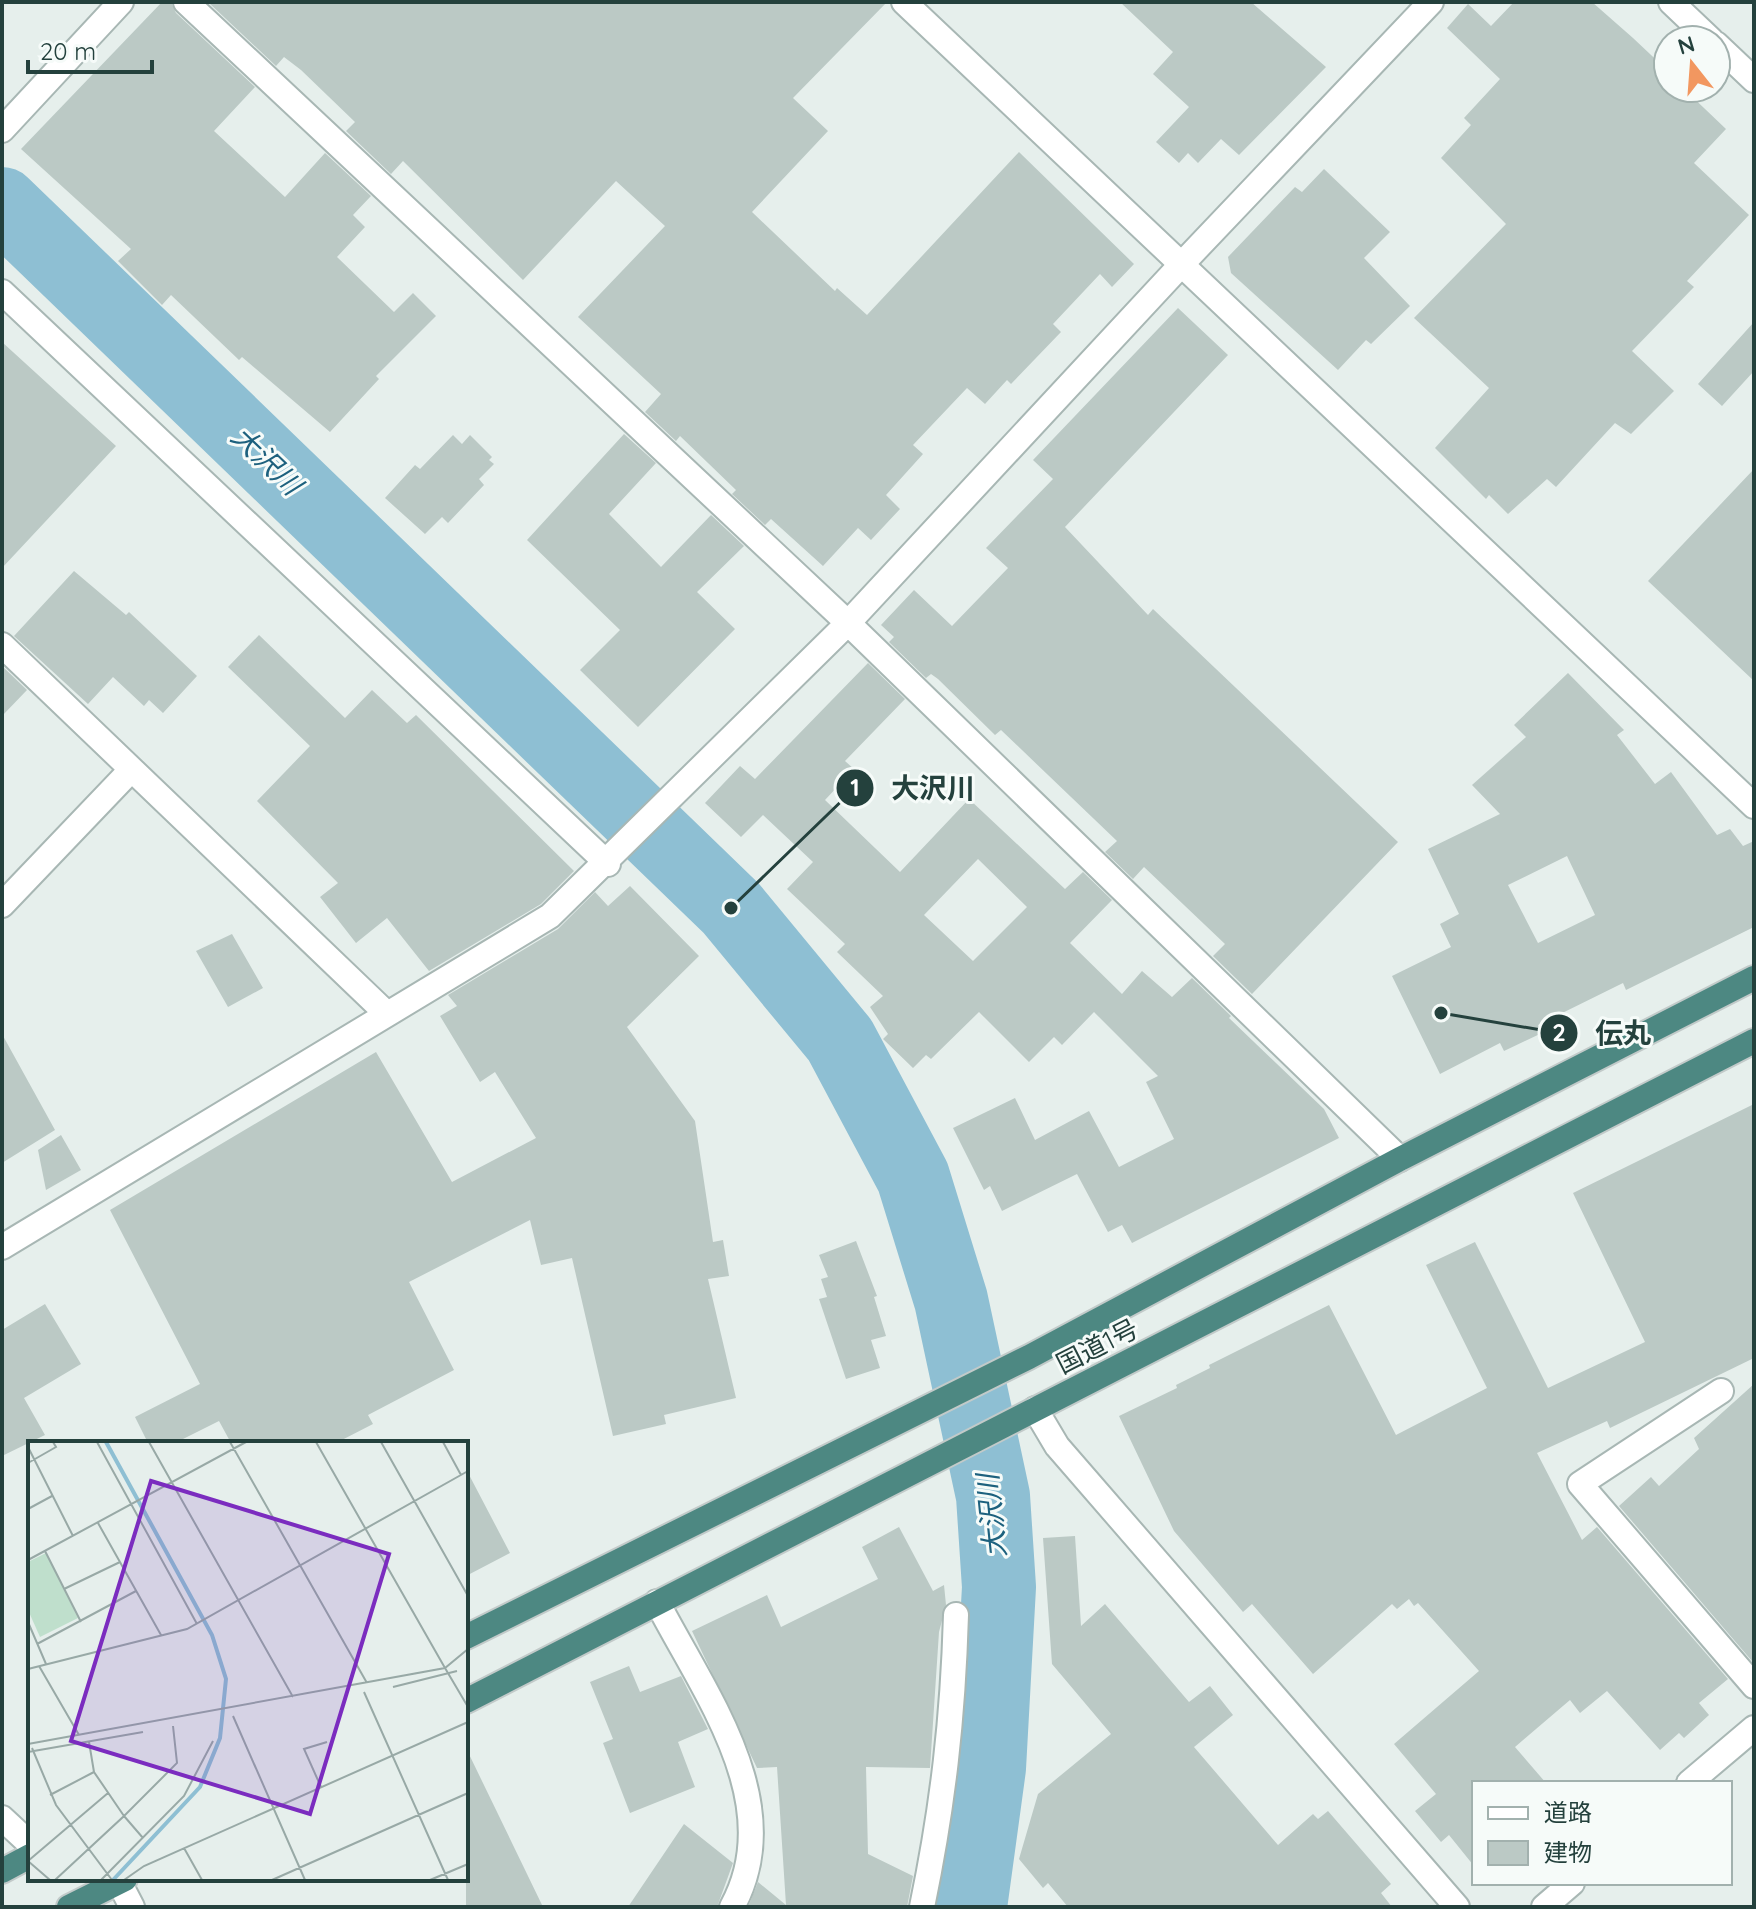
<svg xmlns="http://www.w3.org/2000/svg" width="1756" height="1909" viewBox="0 0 1756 1909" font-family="Quicksand,'Noto Sans JP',sans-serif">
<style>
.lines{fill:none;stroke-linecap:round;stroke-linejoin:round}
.river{stroke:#8ebfd3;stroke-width:74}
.building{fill:#bbc9c5;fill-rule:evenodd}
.minor-casing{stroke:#a8b7b4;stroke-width:28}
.tertiary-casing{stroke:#a8b7b4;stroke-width:28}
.trunk-casing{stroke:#c2cac9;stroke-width:28}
.minor{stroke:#fff;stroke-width:24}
.tertiary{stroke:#fff;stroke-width:24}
.trunk{stroke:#4d8882;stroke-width:24}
.labels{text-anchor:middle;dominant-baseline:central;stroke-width:6;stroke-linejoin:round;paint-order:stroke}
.street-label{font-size:26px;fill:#24413d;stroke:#f6fbf9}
.water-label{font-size:28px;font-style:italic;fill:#1d617e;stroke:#f6fbf9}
.inset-river{fill:none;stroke:#8ebfd3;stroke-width:4}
.inset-road{fill:none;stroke:#98a9a6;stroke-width:2}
.view{fill:#7b2cbf;fill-opacity:0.15;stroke:#7b2cbf;stroke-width:4}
.inset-edge{fill:none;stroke:#24413d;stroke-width:4}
.leader{fill:none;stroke:#24413d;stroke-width:3}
.callout-dot{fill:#24413d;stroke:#f6fbf9;stroke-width:3}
.mark-label{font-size:24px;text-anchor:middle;font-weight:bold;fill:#fff}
.callout-label{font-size:28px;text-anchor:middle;font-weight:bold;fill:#24413d;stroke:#f6fbf9;stroke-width:6;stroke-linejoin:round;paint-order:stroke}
</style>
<rect width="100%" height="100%" fill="#e6efec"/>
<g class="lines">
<path class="river" d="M2,204L731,908L840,1040L913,1177L951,1300L993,1496L999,1587L989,1768L970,1907"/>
</g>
<path class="building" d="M162,2H171L176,13L255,87L214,131L285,197L325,153L371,196L353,215L365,227L337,257L394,312L413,293L436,316L376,376L379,379L330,432L242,357L239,360L171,295L162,305L118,261L131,249L21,149Z
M208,2H887L793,98L828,131L752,212L835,291L837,288L867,315L1019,152L1134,264L1112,287L1100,274L1053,324L1061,332L1011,384L1007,380L985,404L967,388L913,445L923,454L886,495L900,509L871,540L858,528L823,566L771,519L765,525L732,494L736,490L680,436L676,441L645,412L661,394L578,317L665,226L616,181L523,280L403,161L391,174L346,131L355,122L301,70L284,57L276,66Z
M1120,2H1251L1326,67L1239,155L1221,139L1198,163L1188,153L1179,163L1156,142L1189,107L1153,74L1173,52Z
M1514,2H1592L1633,38L1668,71V88H1683L1726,129L1694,163L1749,215L1687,281L1694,287L1632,351L1674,391L1631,434L1615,423L1556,487L1547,479L1508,514L1489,495L1486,499L1435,448L1489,388L1414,318L1506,224L1441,158L1471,125L1464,118L1500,79L1447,28L1468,4L1491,26Z
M1324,169L1390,232L1364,258L1410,306L1371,344L1366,340L1338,370L1231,273L1228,257L1295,187L1302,192Z
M1178,308L1228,355L1065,527L1148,615L1153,609L1398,842L1252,994L1213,956L1225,944L1144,867L1133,879L1105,852L1117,841L1001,730L995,735L938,679L931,674L926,678L889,642L894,637L881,625L914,590L952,626L1008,568L986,548L1053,479L1033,460Z
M1754,322V371L1722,406L1698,384Z
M2,342L116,446L2,568Z
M624,434L656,463L609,514L661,567L711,515L744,546L697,592L735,629L638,727L580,670L620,630L527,540Z
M453,435L462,444L470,435L492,457L489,460L494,464L479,479L484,485L448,523L442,517L425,534L385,498L415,465L420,469Z
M1754,469V681L1648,581Z
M74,571L126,615L129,612L197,676L163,713L149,700L144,706L113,677L88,704L14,636Z
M259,635L345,718L372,690L407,723L416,715L574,871L541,904L429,971L387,918L356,943L320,897L338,883L257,801L310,746L228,667Z
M868,663L905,699L845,761L854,769L825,800L900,872L969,799L1065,889L1083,872L1112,900L1070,943L1122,994L1142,971L1172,997L1192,978L1231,1016L1229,1018L1324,1109L1339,1138L1132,1243L1122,1225L1108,1232L1077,1174L1002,1211L990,1186L984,1190L953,1128L1015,1098L1035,1140L1089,1111L1119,1167L1174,1139L1146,1082L1158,1076L1094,1012L1062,1045L1054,1037L1029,1062L979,1012L931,1059L926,1055L913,1068L883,1039L888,1034L870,1007L883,996L837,952L845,944L787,889L813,862L763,815L741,837L705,803L740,766L755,779ZM978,859L1027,907L973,961L924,915Z
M2,666L27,690L2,716Z
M1568,673L1624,730L1617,735L1655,784L1671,772L1717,835L1730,829L1743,846L1754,841V927L1626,990L1623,983L1538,1025L1542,1033L1504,1051L1500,1043L1440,1074L1392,976L1451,947L1440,924L1459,914L1428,849L1500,814L1472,785L1526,737L1514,725ZM1567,856L1595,915L1538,943L1508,885Z
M630,886L699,956L627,1027L695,1121L713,1242L723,1240L729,1276L708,1279L736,1398L664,1415L666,1424L613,1436L572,1258L541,1265L530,1220L409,1282L454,1370L368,1415L373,1424L336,1443H231L219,1421L175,1443H148L135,1417L200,1384L110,1210L376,1052L452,1182L536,1138L495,1072L480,1082L440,1016L457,1006L448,995L558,929L595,892L608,906Z
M232,934L263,988L228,1007L196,951Z
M2,1034L55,1130L2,1163Z
M1754,1104V1358L1610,1428L1607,1421L1537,1453L1582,1540L1597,1527L1728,1679L1699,1703L1709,1715L1684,1738L1679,1733L1660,1750L1607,1691L1580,1713L1570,1700L1515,1747L1546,1783H1474V1866L1449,1835L1441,1842L1415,1811L1436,1794L1394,1744L1479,1671L1418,1603L1414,1606L1409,1599L1397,1609L1392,1604L1313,1674L1252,1604L1243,1612L1174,1531L1119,1416L1177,1388L1176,1385L1210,1368L1209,1365L1329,1305L1396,1435L1487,1388L1426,1265L1475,1242L1548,1388L1645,1342L1573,1193Z
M61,1135L81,1170L46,1190L38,1150Z
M856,1241L877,1296L874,1297L886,1336L871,1340L880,1368L846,1379L819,1299L827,1297L821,1279L828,1277L819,1255Z
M45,1304L81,1364L24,1398L45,1435L2,1456V1330Z
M1754,1384V1659L1752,1661L1619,1506L1651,1477L1659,1486L1699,1449L1694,1438Z
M466,1469L510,1553L466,1576Z
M899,1527L933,1591L944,1585L946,1605L939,1632L930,1768L866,1767L868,1854L913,1876L907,1907H748L758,1882L786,1905L777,1767L757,1768L692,1631L767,1595L781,1627L878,1579L862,1547Z
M1075,1536L1081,1626L1105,1604L1189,1702L1210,1686L1233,1715L1194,1747L1278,1845L1313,1814L1318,1819L1328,1811L1391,1884L1381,1893L1392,1907H1068L1048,1883L1043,1888L1019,1859L1038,1794L1111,1734L1052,1664L1043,1538Z
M629,1666L640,1692L681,1676L708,1729L678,1742L695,1787L630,1813L603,1743L613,1739L590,1682Z
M466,1748L543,1907H466Z
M684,1824L733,1863L717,1907H628Z"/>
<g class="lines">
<g class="minor-casing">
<path id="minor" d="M186,2L848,623L1400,1159
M2,130L121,2
M2,292L608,864
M2,645L386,1013
M2,905L131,770
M2,1247L550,916L848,623L1180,266L1431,2
M1721,1391L1580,1484L1754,1686
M657,1602C704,1693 789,1804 732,1907
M2,1818L30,1844
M119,1882L132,1907
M922,1907C943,1806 953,1718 956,1615"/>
</g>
<g class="tertiary-casing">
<path id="tertiary" d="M904,2L1754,806
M1671,2L1711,40
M1716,44L1754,80
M1035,1409L1057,1446L1457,1907
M1689,1783L1754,1728
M1544,1907L1572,1883"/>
</g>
<g class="trunk-casing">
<path id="trunk" d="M466,1637L1029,1357L1400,1159L1754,978
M466,1701L1754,1041
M2,1871L30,1856
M69,1907L125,1879"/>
</g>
<use href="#minor" class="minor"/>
<use href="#tertiary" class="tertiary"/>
<use href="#trunk" class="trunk"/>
</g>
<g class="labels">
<g class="street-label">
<text transform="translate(1097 1346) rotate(-27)">国道1号</text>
</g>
<g class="water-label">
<text transform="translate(267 460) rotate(44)">大沢川</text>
<text transform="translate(991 1516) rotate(-96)">大沢川</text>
</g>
</g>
<g transform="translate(28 1441)">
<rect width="440" height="440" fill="#e6efec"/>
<path d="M18,112L50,177L12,196L0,169V121Z" fill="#bfdfcc"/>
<path class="inset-river" d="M78,1L184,194L198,238L192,297L172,346L85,439"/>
<path class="inset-road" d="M69,1L169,183M121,1L265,256M202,1L339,242M288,1L417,227M353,1L440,155M415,1L433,34M0,6L45,95M0,22L28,6L25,1M0,68L24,55M70,82L133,194M17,110L53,181M0,119L218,1M36,148L92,121M0,181L18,223M9,203L108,150M11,225L51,294M417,227L440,266M0,228L159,188L440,30M365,246L429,230M336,251L420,439M205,275L277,439M0,303L417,227L440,208M4,307L28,364L84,439M0,311L115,291M293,346L276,308L299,301M22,354L66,331M115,397L96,375L149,322L145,285M156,407L174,439M22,439L0,420L80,352M27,439L96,375L66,331L61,301M73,439L156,355L185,300M96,439L116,425L440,281M244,439L440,352M402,439L440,423"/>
<path class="view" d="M123,40L361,113L282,373L43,300Z"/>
<rect width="440" height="440" class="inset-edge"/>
</g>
<path class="leader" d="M731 908L855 788M1441 1013L1559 1033"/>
<g class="callout-dot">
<circle cx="731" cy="908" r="8"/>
<circle cx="1441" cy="1013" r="8"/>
<circle cx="855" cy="788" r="20"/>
<circle cx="1559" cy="1033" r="20"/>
</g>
<g class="mark-label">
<text x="855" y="796">1</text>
<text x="1559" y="1041">2</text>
</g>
<g class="callout-label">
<text x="933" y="798">大沢川</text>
<text x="1623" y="1043">伝丸</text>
</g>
<rect width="1756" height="1909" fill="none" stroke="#24413d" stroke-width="8"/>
<rect x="1472" y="1781" width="260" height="104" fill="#f6fbf9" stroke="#a2b1ae" stroke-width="2"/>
<rect x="1488" y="1807" width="40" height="12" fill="#ffffff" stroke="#a2b1ae" stroke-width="2"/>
<text x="1544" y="1821" font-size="24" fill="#24413d">道路</text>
<rect x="1488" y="1841" width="40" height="24" fill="#bbc9c5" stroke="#a2b1ae" stroke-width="2"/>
<text x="1544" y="1861" font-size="24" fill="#24413d">建物</text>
<g transform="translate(1692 64) rotate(343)"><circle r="38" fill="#f6fbf9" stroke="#a2b1ae" stroke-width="2"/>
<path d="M0-6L14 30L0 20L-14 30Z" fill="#f29760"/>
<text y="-12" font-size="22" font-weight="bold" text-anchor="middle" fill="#24413d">N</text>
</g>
<path d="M28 60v12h124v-12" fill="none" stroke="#24413d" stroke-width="4"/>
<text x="40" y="60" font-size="24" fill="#24413d" stroke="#f6fbf9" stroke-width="6" paint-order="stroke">20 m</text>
</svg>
